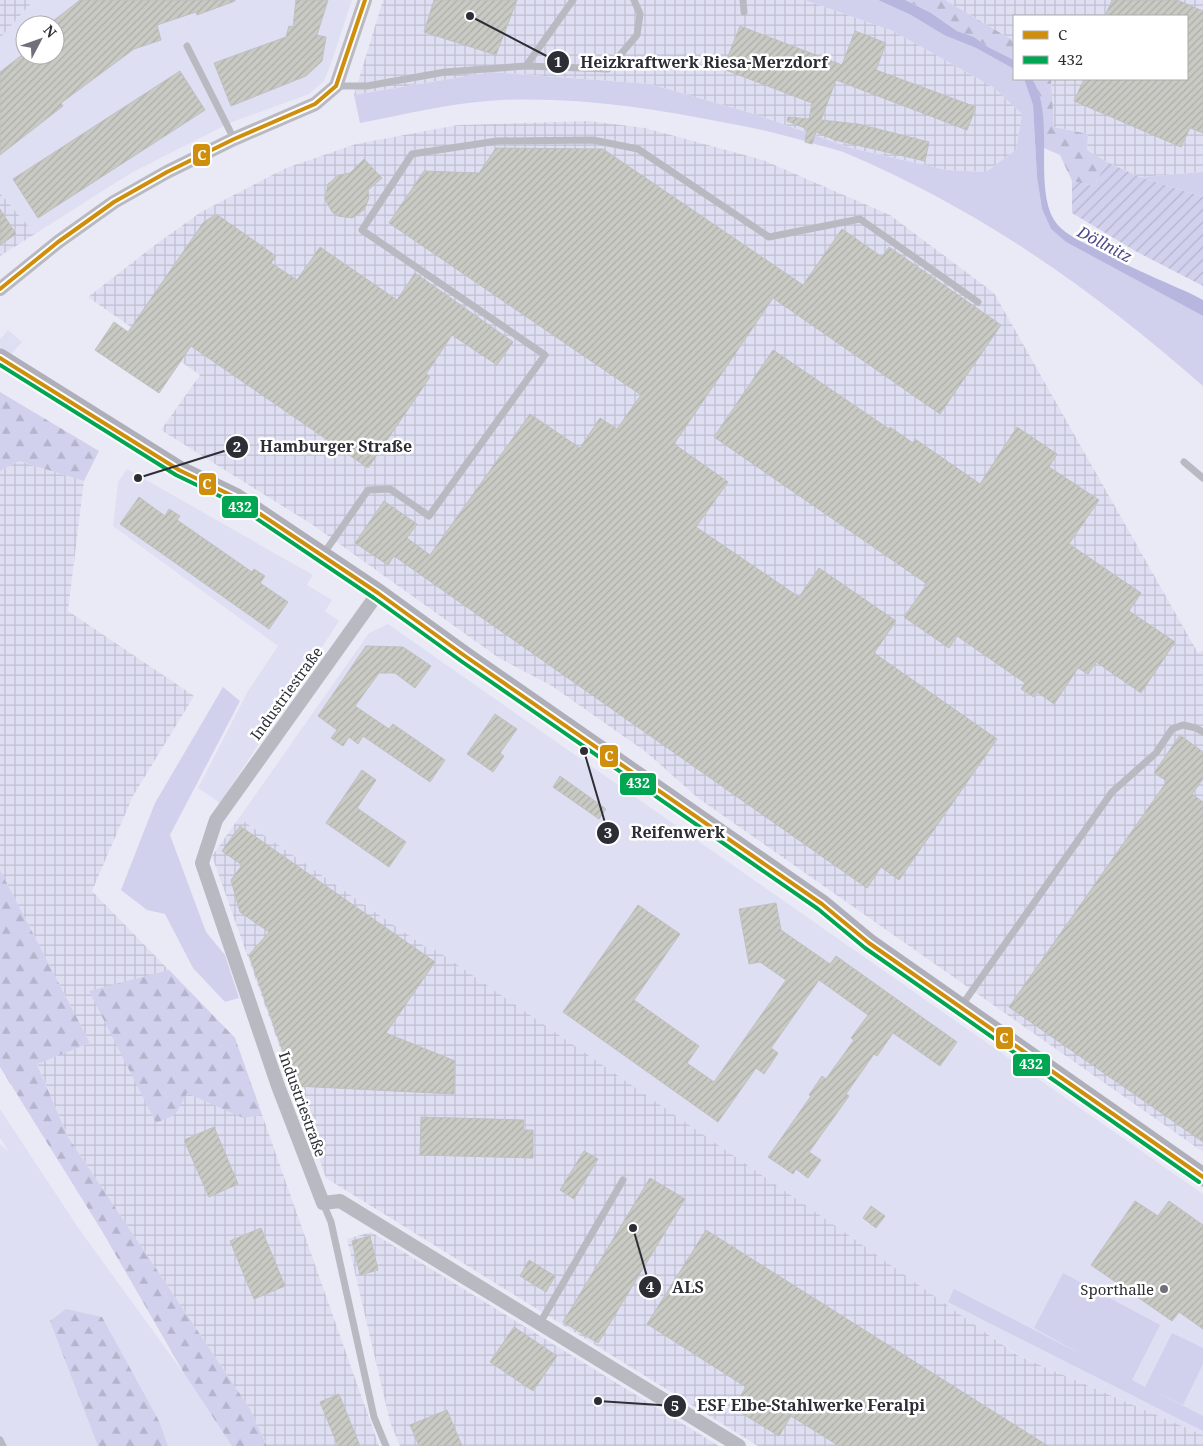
<svg xmlns="http://www.w3.org/2000/svg" width="1203" height="1446" viewBox="0 0 1203 1446" font-family="'Noto Serif',serif">
<style>
.built{fill:#dfdff3;fill-rule:evenodd}
.industrial{fill:url(#industrial-grid)}
.grass{fill:#d1d1ed}
.forest{fill:url(#forest-firs)}
.garden{fill:url(#garden-furrows)}
.water{fill:#b6b6de}
.building{fill:url(#building-hatch);stroke:#bfc0c1}
.lines{fill:none;stroke-linecap:round;stroke-linejoin:round}
.lane{stroke:#b9b9c1;stroke-width:7}
.street{stroke:#b9b9c1;stroke-width:14}
.secondary{stroke:#afafba;stroke-width:19}
.bus-1-casing{stroke:#fff;stroke-width:8}
.bus-2-casing{stroke:#fff;stroke-width:8}
.bus-1{stroke:#cf8e0b;stroke-width:4}
.bus-2{stroke:#00a651;stroke-width:4}
.poi-dot{fill:#6f7079;stroke:#fff;stroke-width:2}
.labels{text-anchor:middle;dominant-baseline:central;stroke-width:5;stroke-linejoin:round;paint-order:stroke}
.street-label{font-size:15px;fill:#2d2e35;stroke:#fff}
.poi-label{font-size:15px;fill:#2d2e35;stroke:#fff;text-anchor:end}
.water-label{font-size:16px;font-style:italic;fill:#4d4889;stroke:#fff}
.leader{fill:none;stroke:#2d2e35;stroke-width:2}
.callout-dot{fill:#2d2e35;stroke:#fff;stroke-width:2}
.mark-label{font-size:15px;text-anchor:middle;font-weight:bold;fill:#fff}
.callout-label{font-size:16px;text-anchor:middle;font-weight:bold;fill:#2d2e35;stroke:#fff;stroke-width:5;stroke-linejoin:round;paint-order:stroke}
.line-badge{stroke:#fff;stroke-width:2}
.badge-label{font-size:14px;text-anchor:middle;font-weight:bold;fill:#fff}
</style>
<defs>
<pattern id="industrial-grid" width="8" height="8" patternUnits="userSpaceOnUse" patternTransform="scale(1.25)"><rect width="8" height="8" fill="#dfdff3"/><path d="M0 4h8M4 0v8" fill="none" stroke="#c0c0d1"/></pattern>
<pattern id="forest-firs" width="22" height="20" patternUnits="userSpaceOnUse" patternTransform="scale(1.25)"><rect width="22" height="20" fill="#d1d1ed"/><path d="M5 1l3.5 6h-7zM16 11l3.5 6h-7z" fill="#b4b4cc"/></pattern>
<pattern id="garden-furrows" width="10" height="10" patternUnits="userSpaceOnUse" patternTransform="scale(1.25)"><rect width="10" height="10" fill="#d1d1ed"/><path d="M-1 1l2-2M0 10L10 0M9 11l2-2" fill="none" stroke="#b4b4cc"/></pattern>
<pattern id="building-hatch" width="6" height="6" patternUnits="userSpaceOnUse" patternTransform="scale(1.25)"><rect width="6" height="6" fill="#c9cac4"/><path d="M-1 1l2-2M0 6l6-6M5 7l2-2" fill="none" stroke="#adaea9"/></pattern>
</defs>
<rect width="100%" height="100%" fill="#eaeaf6"/>
<path class="built" d="M34,0H352L332,61L324,81L309,94L232,122L131,173L35,234L0,193V38ZM25,25H55V55H25Z
M8,330L22,342L0,367V339Z
M127,469L313,575L307,585L332,600L325,611L339,621L220,803L198,788L248,691L278,646L113,526L118,482Z
M388,624L1203,1194V1435L1018,1355L436,950L427,948L239,818L369,633Z
M0,1109L77,1226L185,1375L232,1446H0V1144L9,1152L0,1138Z"/>
<path class="industrial" d="M0,0H34L0,38Z
M383,0H805L893,31L993,87L1022,114L1016,150L986,172L946,170L851,148L751,113L650,84L491,72L354,95Z
M945,0H1203V172L1140,177L1107,162L1087,150L1088,134L1054,127L1051,79H1187V16H1014V41Z
M589,121L645,128L763,160L890,215L994,293L1198,653L1203,650V1152L698,798L646,752L552,686L499,658L313,525L161,430L200,375L88,297L155,245L201,212L286,168L356,144L458,125Z
M0,193L35,234L0,256Z
M19,461L84,481L68,611L194,696L133,796L92,891L235,1038L379,1446H267L250,1409L68,1137L37,1063L90,1043L0,870V471Z
M239,818L427,948L436,950L847,1234L1017,1355L1203,1435V1446H758L326,1178L212,856Z
M371,1232L719,1446H400L390,1422L347,1239Z"/>
<path class="grass" d="M805,0H878L911,15L944,35L976,48L1014,69V79H1024L1033,105L1037,177L1042,209L1051,229L1066,242L1203,316V386C1095,291 980,210 848,154C837,149 824,147 812,143C784,135 756,128 727,123C652,108 579,97 502,100C454,102 407,114 360,123L354,95L491,72L650,84L751,113L851,148L946,170L986,172L1016,150L1022,114L993,87L893,31Z
M1203,172V197L1140,177Z
M223,687L240,701L170,835L206,932L225,955L239,998L225,1002L193,968L165,914L147,910L121,890L155,803Z
M1063,1273L1160,1325L1132,1380L1145,1387L1172,1333L1203,1348V1364L1183,1405L1156,1392L1203,1416V1431L948,1302L954,1289L1083,1355L1034,1328Z"/>
<path class="forest" d="M905,0H945L1014,41V60L988,47L974,37L957,31L931,13Z
M1032,79H1051L1054,127L1088,134L1087,150L1107,162L1094,186L1072,181L1060,155L1044,148C1043,126 1045,98 1032,79Z
M0,392L99,451L84,481L19,461L0,471Z
M0,870L90,1043L37,1064L68,1137L250,1409L267,1446H232L185,1375L102,1231L0,1067Z
M169,970L235,1038L262,1115L243,1118L187,1093L175,1115L156,1123L89,991Z
M66,1309L102,1317L159,1421L168,1446H98L50,1321Z"/>
<path class="garden" d="M1107,162L1140,177L1203,197V286L1137,252L1072,213V181L1094,186Z"/>
<path class="water" d="M878,0H905L931,13L957,31L974,37L988,47L1014,60V69L976,48L944,35L911,15Z
M1024,79H1032C1057,115 1031,191 1057,224C1067,236 1083,242 1096,249C1114,258 1132,268 1151,276C1168,284 1187,291 1203,300V316L1066,242L1051,229L1042,209L1037,177L1033,105Z"/>
<path class="building" d="M80,0H235V1L197,15L196,12L157,25L161,40L134,49L61,103L63,106L0,155V72L22,55H55V29L60,25H48Z
M296,0H328L317,35L326,37L322,61L306,76L231,106L214,63L286,37L289,26L293,27Z
M434,0H517L496,55L424,32Z
M1112,0H1177L1203,11V133L1190,128L1181,147L1074,101L1084,79H1187V16H1105Z
M740,26L842,65L855,31L886,43L876,70L976,107L967,130L836,80L821,120L858,124L929,142L925,161L835,140L816,132L812,144L805,142L807,129L787,121L788,117L809,119L812,103L723,69Z
M180,71L205,110L38,218L13,179Z
M496,148L603,149L803,285L842,229L882,257L889,247L1001,325L940,414L773,298L674,444L728,482L696,527L799,597L819,568L896,621L874,653L997,739L899,880L881,867L867,888L394,556L388,565L355,543L384,501L417,524L407,538L430,555L530,414L580,448L600,418L617,429L641,395L389,223L424,171L479,173Z
M364,159L382,178L368,190L369,198L364,210L352,218L338,216L332,212L325,199L328,184L339,175L350,173Z
M0,209L16,234L0,245Z
M216,214L276,256L271,263L297,280L320,247L397,300L415,273L513,342L497,365L452,335L426,374L430,377L368,468L191,346L159,393L95,350L114,322L128,332L203,223Z
M773,350L889,429L890,427L913,443L915,439L980,484L1017,427L1057,454L1049,467L1099,500L1069,544L1141,593L1129,611L1175,642L1141,693L1096,662L1088,674L1078,668L1054,704L1037,692L1034,697L1021,689L1025,683L957,636L949,648L904,617L927,584L714,437Z
M139,497L165,516L169,509L180,516L177,520L252,572L254,569L265,576L260,583L288,602L269,629L120,524Z
M366,646L403,647L431,666L415,688L395,673H379L355,706L389,729L393,724L445,760L430,782L363,736L358,744L349,737L343,746L331,738L337,730L318,716Z
M495,714L517,729L500,753L504,756L493,772L467,754Z
M1180,735L1203,752V779L1192,794L1203,802V1142L1009,1007L1167,781L1154,773Z
M362,770L376,780L357,808L406,842L389,867L326,823Z
M560,776L606,809L599,819L553,787Z
M240,826L435,962L386,1033L455,1061L454,1094L295,1086L249,955L269,932L240,912L231,880L242,865L222,851Z
M776,903L781,930L830,964L836,956L957,1042L940,1066L893,1033L877,1056L874,1054L846,1094L849,1096L809,1152L821,1160L808,1178L796,1169L793,1174L768,1157L811,1096L809,1095L822,1076L826,1079L854,1040L851,1038L868,1015L819,980L771,1048L778,1053L764,1074L756,1068L718,1122L563,1012L638,905L680,934L634,1000L699,1046L687,1063L714,1082L786,980L760,962L749,964L739,909Z
M421,1117L524,1120L523,1130H533V1158L420,1155Z
M214,1127L238,1184L209,1197L184,1140Z
M584,1151L598,1159L574,1199L560,1190Z
M650,1178L685,1199L598,1343L563,1322Z
M1135,1201L1158,1216L1169,1201L1203,1225V1329L1179,1312L1172,1321L1091,1265Z
M871,1206L885,1216L876,1228L863,1218Z
M261,1228L285,1286L254,1299L230,1241Z
M706,1230L1048,1446H839L791,1416L779,1436L733,1408L746,1387L647,1324Z
M370,1236L378,1270L360,1275L352,1241Z
M529,1260L555,1276L546,1292L520,1276Z
M514,1327L557,1356L533,1391L490,1362Z
M339,1394L360,1446H338L320,1402Z
M447,1410L462,1446H419L410,1425Z"/>
<g class="lines">
<path class="lane" d="M743,0L744,12
M187,46L234,139
M526,66L573,0
M336,86H367L445,72L526,66L608,69L637,35L640,14L634,0
M1184,462L1203,478
M322,556L368,490L390,489L429,516L545,355L362,230L412,154L497,141L593,140L638,149L769,237L860,219L978,302
M962,1005L1112,792L1156,753L1172,729L1183,725L1196,728L1203,732
M323,1203L331,1222L374,1417L386,1446
M540,1323L623,1180
M0,1440L3,1446"/>
<path class="street" d="M0,289L58,242L114,202L167,172L234,139L315,104L336,86L365,0
M378,593L216,820L202,863L278,1086L323,1203L340,1201L739,1446"/>
<path class="secondary" d="M0,358L179,470L235,497L378,593L465,656L822,904L869,943L1203,1177"/>
<g class="bus-1-casing">
<path id="bus-1" d="M0,289L58,242L114,202L167,172L234,139L315,104L336,86L365,0
M0,358L179,470L235,497L378,593L465,656L822,904L869,943L1203,1177"/>
</g>
<g class="bus-2-casing">
<path id="bus-2" d="M0,365L176,475L232,502L374,598L461,661L818,909L865,948L1199,1182"/>
</g>
<use href="#bus-1" class="bus-1"/>
<use href="#bus-2" class="bus-2"/>
</g>
<circle class="poi-dot" cx="1164" cy="1289" r="5"/>
<g class="labels">
<g class="street-label">
<text transform="translate(286 693) rotate(-54)">Industriestraße</text>
<text transform="translate(303 1104) rotate(70)">Industriestraße</text>
</g>
<g class="poi-label">
<text x="1154" y="1289">Sporthalle</text>
</g>
<g class="water-label">
<text transform="translate(1105 244) rotate(28)">Döllnitz</text>
</g>
</g>
<path class="leader" d="M470 16L558 62M138 478L237 447M584 751L608 833M633 1228L650 1287M598 1401L675 1406"/>
<g class="callout-dot">
<circle cx="470" cy="16" r="5"/>
<circle cx="138" cy="478" r="5"/>
<circle cx="584" cy="751" r="5"/>
<circle cx="633" cy="1228" r="5"/>
<circle cx="598" cy="1401" r="5"/>
<circle cx="558" cy="62" r="12"/>
<circle cx="237" cy="447" r="12"/>
<circle cx="608" cy="833" r="12"/>
<circle cx="650" cy="1287" r="12"/>
<circle cx="675" cy="1406" r="12"/>
</g>
<g class="mark-label">
<text x="558" y="67">1</text>
<text x="237" y="452">2</text>
<text x="608" y="838">3</text>
<text x="650" y="1292">4</text>
<text x="675" y="1411">5</text>
</g>
<g class="callout-label">
<text x="704" y="68">Heizkraftwerk Riesa-Merzdorf</text>
<text x="336" y="452">Hamburger Straße</text>
<text x="678" y="838">Reifenwerk</text>
<text x="688" y="1293">ALS</text>
<text x="811" y="1411">ESF Elbe-Stahlwerke Feralpi</text>
</g>
<g class="line-badge">
<rect x="192" y="143" width="19" height="24" rx="5" fill="#cf8e0b"/>
<rect x="198" y="472" width="19" height="24" rx="5" fill="#cf8e0b"/>
<rect x="221" y="495" width="38" height="24" rx="5" fill="#00a651"/>
<rect x="599" y="744" width="20" height="24" rx="5" fill="#cf8e0b"/>
<rect x="619" y="772" width="38" height="24" rx="5" fill="#00a651"/>
<rect x="995" y="1026" width="19" height="24" rx="5" fill="#cf8e0b"/>
<rect x="1012" y="1053" width="39" height="24" rx="5" fill="#00a651"/>
</g>
<g class="badge-label">
<text x="202" y="160">C</text>
<text x="207" y="489">C</text>
<text x="240" y="512">432</text>
<text x="609" y="761">C</text>
<text x="638" y="788">432</text>
<text x="1004" y="1043">C</text>
<text x="1031" y="1069">432</text>
</g>
<rect x="1013" y="15" width="175" height="65" fill="#ffffff" stroke="#ababae"/>
<rect x="1023" y="31" width="25" height="8" fill="#cf8e0b" stroke="#ababae"/>
<text x="1058" y="40" font-size="15" fill="#2d2e35">C</text>
<rect x="1023" y="56" width="25" height="8" fill="#00a651" stroke="#ababae"/>
<text x="1058" y="65" font-size="15" fill="#2d2e35">432</text>
<g transform="translate(40 40) rotate(49)"><circle r="24" fill="#ffffff" stroke="#ababae"/>
<path d="M0-4L9 19L0 12L-9 19Z" fill="#6f7079"/>
<text y="-8" font-size="14" font-weight="bold" text-anchor="middle" fill="#2d2e35">N</text>
</g>
</svg>
